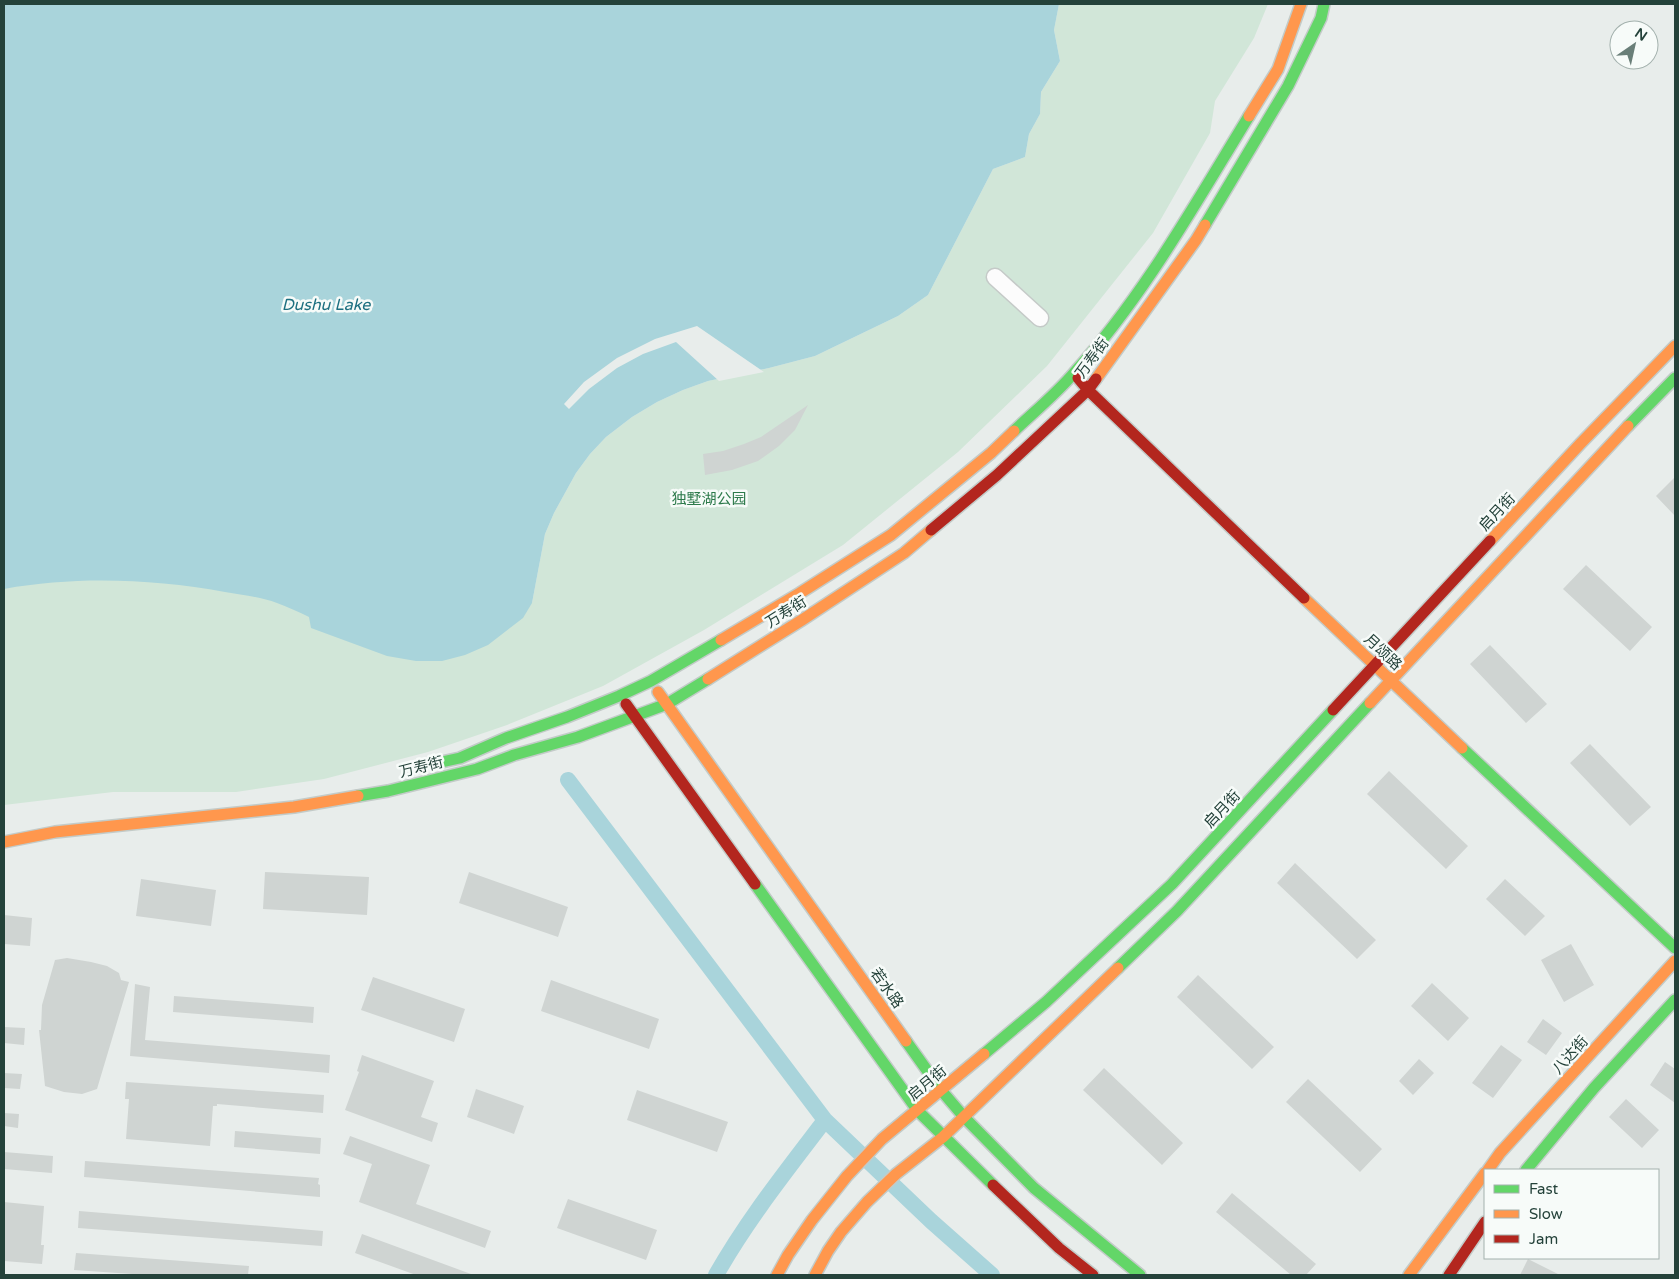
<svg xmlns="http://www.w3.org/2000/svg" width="1679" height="1279" viewBox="0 0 1679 1279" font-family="'Varela Round','Noto Sans SC',sans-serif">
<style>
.green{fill:#d1e6d8}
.water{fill:#a9d4db}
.pier{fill:#e8edeb}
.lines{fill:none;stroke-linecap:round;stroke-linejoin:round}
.canal{stroke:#a9d4db;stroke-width:16}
.building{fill:#cfd4d2}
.street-casing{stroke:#c5cac8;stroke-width:19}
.fast-casing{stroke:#c3cbc8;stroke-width:14}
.slow-casing{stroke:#c3cbc8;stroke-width:14}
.jam-casing{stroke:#c3cbc8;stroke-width:14}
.street{stroke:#fcfcfc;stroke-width:16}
.fast{stroke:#63d668;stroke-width:11}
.slow{stroke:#ff974d;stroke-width:11}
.jam{stroke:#b3261e;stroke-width:11}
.labels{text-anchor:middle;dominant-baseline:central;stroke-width:5;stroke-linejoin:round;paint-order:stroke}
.street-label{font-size:15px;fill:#24423a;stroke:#f7fbf9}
.park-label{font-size:15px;fill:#2d7a4b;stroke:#f7fbf9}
.water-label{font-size:16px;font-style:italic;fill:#1c6f80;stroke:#f7fbf9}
</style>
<rect width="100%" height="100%" fill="#e8edeb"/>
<path class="green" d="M1059,4H1268L1254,38L1215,101L1210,133L1153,233L1047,366L958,452L843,545L704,630L603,686L507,725L428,752L324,779L236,792H113L4,805V582L67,573L532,603L545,534L554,513L576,473L590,454L606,437L632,417L657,402L683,390L708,381L769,368L815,356L898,316L928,295L993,169L1025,157L1029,134L1040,114L1041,92L1060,61L1054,30Z"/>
<path class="water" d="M4,4H1059L1054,30L1060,61L1041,92L1040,114L1029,134L1025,157L993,169L928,295L898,316L815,356L769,368L708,381L683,390L657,402L632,417L606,437L590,454L576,473L554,513L545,534L532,603L523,618L488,645L465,655L442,661H416L387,656L311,628L309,617C299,612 288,607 277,603C261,597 242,595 225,592C152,579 77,576 4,589Z"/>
<path class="pier" d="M697,326L764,372L719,381L676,342L643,354L617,368L589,389L569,409L564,404L584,382L617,358L655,339Z"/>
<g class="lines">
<path class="canal" d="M568,780L825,1120L931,1221L992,1275
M716,1275C747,1220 787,1170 825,1120"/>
</g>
<path class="building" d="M808,405L795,430L779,446L758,461L732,470L705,475L703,454L723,451L744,444L761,437Z
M1675,477V516L1656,496Z
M1586,565L1652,627L1630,651L1563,589Z
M1490,645L1547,704L1526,723L1470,664Z
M1590,744L1651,807L1630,826L1570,763Z
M1389,771L1468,846L1446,869L1367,794Z
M1295,863L1376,940L1357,959L1277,883Z
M265,872L369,877L367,915L263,909Z
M469,872L568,907L558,937L459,903Z
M141,879L216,890L211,926L136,916Z
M1505,879L1545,916L1525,936L1486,899Z
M4,915L32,918L30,946L4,944Z
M1571,944L1594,985L1564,1002L1541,960Z
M67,958L91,962L107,966L119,973L121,980L129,982L97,1089L82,1094L64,1092L45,1086L39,1030H41L42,1005L55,960Z
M1198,975L1274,1047L1252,1069L1177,997Z
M373,977L465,1009L454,1042L361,1010Z
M551,980L659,1019L649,1049L541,1011Z
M1432,983L1469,1018L1448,1041L1411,1006Z
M135,984L150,987L145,1040L330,1055L329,1073L130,1056Z
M174,996L314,1007L313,1023L173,1012Z
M1543,1019L1562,1033L1546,1055L1527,1042Z
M4,1027L25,1028L24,1045L4,1043Z
M1501,1045L1522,1060L1493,1098L1472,1083Z
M362,1055L434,1081L421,1117L438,1123L432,1142L345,1110L359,1072L357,1071Z
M1419,1059L1434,1073L1413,1095L1399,1081Z
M1665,1062L1675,1069V1103L1650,1085Z
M1104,1068L1183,1143L1162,1165L1083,1090Z
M4,1073L22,1074L20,1089L4,1088Z
M1308,1079L1382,1149L1360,1172L1286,1102Z
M126,1082L324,1095L323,1113L217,1104V1106H213L210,1146L126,1139L129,1099H125Z
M476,1089L524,1106L514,1134L467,1117Z
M637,1090L728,1122L717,1152L627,1120Z
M1626,1099L1659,1130L1642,1148L1609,1117Z
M4,1113L19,1114L18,1128L4,1126Z
M235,1131L321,1138L320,1154L234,1147Z
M350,1136L430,1165L416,1204L491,1231L485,1248L359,1202L372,1164L343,1154Z
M4,1152L53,1156L52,1173L4,1169Z
M85,1161L319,1178L318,1184L320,1185V1197L84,1177Z
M1232,1193L1316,1264L1306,1275H1291L1216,1212Z
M568,1199L657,1230L646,1260L557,1228Z
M4,1202L44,1206L41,1245H44L42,1264L4,1261Z
M79,1211L323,1231L322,1246L78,1228Z
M362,1234L471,1274L470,1275H416L355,1253Z
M76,1253L249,1266L248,1275H147L74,1270Z
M1528,1259L1560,1275H1520Z"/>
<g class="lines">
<g class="street-casing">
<path id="street" d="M995,277L1040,318"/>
</g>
<g class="fast-casing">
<path id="fast" d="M1205,225L1288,86L1321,18L1324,4
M1628,426L1675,378
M1014,431C1034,412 1056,394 1074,373C1144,296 1195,204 1249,116
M1462,748L1675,948
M437,763L460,758L506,738L567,717L619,696L651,681L721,640
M358,796L388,791L477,769L514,755L578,737L667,704L708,679
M755,884L918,1111L993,1185
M1118,968L1177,911L1370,703
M906,1041L941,1090L964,1117L1034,1188L1140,1275
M984,1054L1046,1002L1172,884L1333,710
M1526,1170L1594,1088L1675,1000"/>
</g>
<g class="slow-casing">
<path id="slow" d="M1249,116L1278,69L1301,4
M1096,379L1196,240L1205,225
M1490,541L1581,443L1675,346
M1304,598L1462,748
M721,640L800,593L891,535L991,453L1014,431
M708,679L802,620L904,553L931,530
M658,692L906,1041
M1370,703L1628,426
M4,842L55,832L294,807L358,796
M1488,1170L1500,1153L1675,961
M777,1275L788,1255L812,1220L847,1176L882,1139L984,1054
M815,1275L828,1251L841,1232L867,1202L896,1174L943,1137L1118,968
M1409,1275L1485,1173"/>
</g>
<g class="jam-casing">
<path id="jam" d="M1078,378L1088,390L1304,598
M931,530L997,475L1088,390L1096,379
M626,704L755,884
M1333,710L1490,541
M993,1185L1059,1248L1093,1275
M1449,1275L1485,1222"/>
</g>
<use href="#street" class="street"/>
<use href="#fast" class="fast"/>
<use href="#slow" class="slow"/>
<use href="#jam" class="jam"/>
</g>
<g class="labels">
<g class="street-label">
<text transform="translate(1092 358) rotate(-54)">万寿街</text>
<text transform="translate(1497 512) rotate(-47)">启月街</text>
<text transform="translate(786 612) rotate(-32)">万寿街</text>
<text transform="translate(1383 652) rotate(43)">月颂路</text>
<text transform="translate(421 767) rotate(-14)">万寿街</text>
<text transform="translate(1222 809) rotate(-47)">启月街</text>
<text transform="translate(887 988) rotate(55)">若水路</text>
<text transform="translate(1570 1055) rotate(-48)">八达街</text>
<text transform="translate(927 1083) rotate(-40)">启月街</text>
</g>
<g class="park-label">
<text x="709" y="499">独墅湖公园</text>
</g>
<g class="water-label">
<text x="326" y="305">Dushu Lake</text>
</g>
</g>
<rect width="1679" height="1279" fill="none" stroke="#24423a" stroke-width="10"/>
<rect x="1484" y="1169" width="175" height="90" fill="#f7fbf9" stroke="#a3b1ad"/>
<rect x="1494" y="1185" width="25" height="8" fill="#63d668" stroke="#a3b1ad"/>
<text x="1529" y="1194" font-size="15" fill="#24423a">Fast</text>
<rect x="1494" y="1210" width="25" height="8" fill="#ff974d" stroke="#a3b1ad"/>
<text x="1529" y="1219" font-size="15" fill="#24423a">Slow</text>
<rect x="1494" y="1235" width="25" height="8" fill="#b3261e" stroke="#a3b1ad"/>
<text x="1529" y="1244" font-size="15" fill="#24423a">Jam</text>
<g transform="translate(1634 45) rotate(34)"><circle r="24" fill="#f7fbf9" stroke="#a3b1ad"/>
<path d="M0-4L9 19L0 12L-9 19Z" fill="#697e78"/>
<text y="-8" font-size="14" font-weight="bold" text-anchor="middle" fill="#24423a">N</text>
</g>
</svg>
